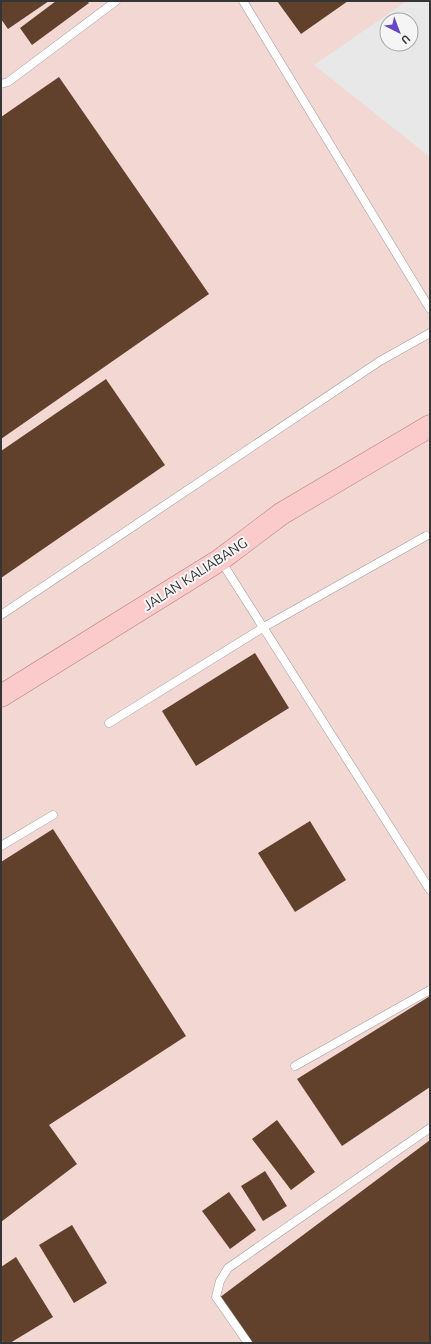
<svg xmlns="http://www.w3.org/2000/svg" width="431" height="1344" viewBox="0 0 431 1344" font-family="Ubuntu,sans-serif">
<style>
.industrial{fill:#f2d7d2}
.building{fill:#62412c}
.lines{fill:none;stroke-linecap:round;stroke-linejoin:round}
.lane-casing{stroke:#9b9b9d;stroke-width:9}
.primary-casing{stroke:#b3807f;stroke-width:23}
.lane{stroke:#fff;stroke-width:8}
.primary{stroke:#facbca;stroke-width:22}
.labels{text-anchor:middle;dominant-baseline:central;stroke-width:4;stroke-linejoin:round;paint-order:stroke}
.street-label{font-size:14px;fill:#353535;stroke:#f5f5f6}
</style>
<rect width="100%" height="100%" fill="#e8e8e9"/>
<path class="industrial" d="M1,1H407L314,65L430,157V1343H1Z"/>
<path class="building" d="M1,1H49L8,29L1,19Z
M56,1H87L89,3L32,45L20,28Z
M277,1H348L301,34Z
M59,77L209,294L1,439V117Z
M106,379L165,465L1,578V451Z
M255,653L289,708L196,766L162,711Z
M310,821L346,880L295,912L258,853Z
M53,829L186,1036L49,1125L77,1164L1,1222V862Z
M430,996V1087L342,1146L297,1079Z
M277,1120L315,1172L291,1190L252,1139Z
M430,1140V1343H252L219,1298Z
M265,1171L287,1206L263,1221L241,1186Z
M229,1192L256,1230L230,1249L202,1211Z
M72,1225L107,1283L74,1303L39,1245Z
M16,1257L53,1317L10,1343H3L1,1339V1267Z"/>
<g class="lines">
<g class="lane-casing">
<path id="lane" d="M243,1L430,309
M1,84L8,82L116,1
M221,561L430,890
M1,615L380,361L430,333
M109,723L264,627L426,536
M1,846L53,815
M295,1066L430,990
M248,1343L216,1297L220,1281L228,1268L430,1128"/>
</g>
<g class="primary-casing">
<path id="primary" d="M1,696L220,560L281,514L430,426"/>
</g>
<use href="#lane" class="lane"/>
<use href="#primary" class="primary"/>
</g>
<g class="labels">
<g class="street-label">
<text transform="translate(195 574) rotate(-33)">JALAN KALIABANG</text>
</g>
</g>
<rect width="431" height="1344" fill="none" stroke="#353535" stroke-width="4"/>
<g transform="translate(399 32) rotate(138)"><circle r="19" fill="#f5f5f6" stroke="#a8a8a9"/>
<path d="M0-3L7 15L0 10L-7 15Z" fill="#6947c0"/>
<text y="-6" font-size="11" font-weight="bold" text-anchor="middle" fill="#353535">U</text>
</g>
</svg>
